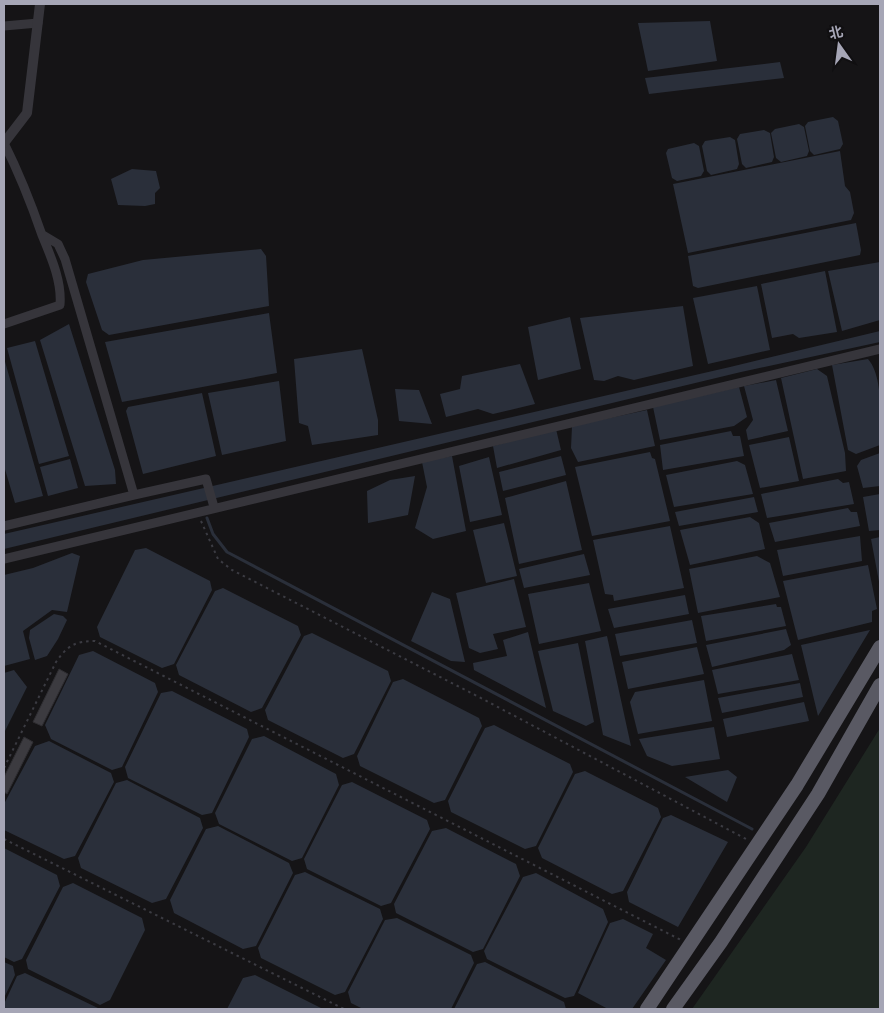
<svg xmlns="http://www.w3.org/2000/svg" width="884" height="1013" viewBox="0 0 884 1013" font-family="'PT Sans Narrow','Noto Sans SC',sans-serif">
<style>
.green{fill:#1e2621}
.water{fill:#2a2f3a}
.lines{fill:none;stroke-linecap:round;stroke-linejoin:round}
.stream{stroke:#2a2f3a;stroke-width:3}
.building{fill:#3c3b40;stroke:#2f2e32}
.path{stroke:#3b3b42;stroke-width:2;stroke-dasharray:2.5 4;stroke-linecap:butt}
.minor{stroke:#36353b;stroke-width:9}
.tertiary{stroke:#36353b;stroke-width:10}
.trunk{stroke:#595963;stroke-width:14}
</style>
<rect width="100%" height="100%" fill="#151416"/>
<path class="green" d="M880,728V1009H692L806,847Z"/>
<path class="water" d="M710,21L717,61L648,71L638,23Z
M780,62L784,78L649,94L645,78Z
M833,117L838,121L843,144L840,149L814,155L810,151L805,126L808,122Z
M799,124L804,127L809,151L807,156L781,162L776,158L771,133L775,129Z
M764,130L770,133L774,157L772,162L746,168L742,164L737,139L740,134Z
M730,137L735,140L739,164L737,169L711,175L707,171L702,146L705,141Z
M694,143L699,146L704,171L701,176L677,181L672,178L666,153L668,149Z
M840,151L845,186L850,192L854,213L851,220L688,253L673,184Z
M132,169L156,171L160,188L155,193V204L145,206L118,205L111,179Z
M856,223L861,250L860,255L698,288L693,286L688,256Z
M261,249L266,256L269,306L109,335L102,330L86,282L88,274L143,260Z
M880,262V320L842,331L828,271Z
M825,271L837,332L799,338L793,334L772,338L761,284Z
M757,286L770,350L708,364L693,298Z
M683,306L693,366L634,380L618,376L604,381L594,380L580,318Z
M269,313L277,373L122,402L105,342Z
M570,317L581,369L538,380L528,327Z
M69,324L115,470L116,484L85,486L40,340Z
M880,331V342L741,372L4,549V534L730,367Z
M35,341L69,456L39,464L7,348Z
M362,349L378,420V435L312,445L308,426L299,423L294,359Z
M4,358L43,496L15,503L4,466Z
M868,359C884,377 880,421 880,445L856,454L848,450L832,365Z
M520,364L535,404L493,414L478,409L446,417L440,394L460,389L462,376Z
M817,369L827,376L845,453L846,471L803,479L781,378Z
M776,380L788,431L748,440L746,430L753,420L744,386Z
M279,381L286,441L222,455L208,393Z
M739,387L747,417L734,426L660,440L653,407Z
M395,389L419,390L432,424L399,421Z
M202,393L216,456L143,474L126,411L128,407Z
M647,410L655,446L578,462L571,448L572,426Z
M556,429L561,450L497,468L493,446Z
M731,431L733,436H740L744,456L663,470L660,445Z
M789,437L799,481L760,488L749,445Z
M650,452L652,458L655,459L670,521L592,536L575,467Z
M880,453V486L863,488L857,466L861,460Z
M452,456L466,531L433,539L415,528L427,487L422,462Z
M561,456L566,475L503,491L499,472Z
M489,457L502,515L470,522L459,466Z
M70,459L78,488L48,496L40,467Z
M737,461L745,465L753,494L674,507L666,475Z
M415,476L408,515L368,523L367,491L390,480Z
M838,479L843,483L849,482L854,504L767,518L761,494Z
M566,481L582,550L519,564L505,498Z
M880,494V530L869,531L863,497Z
M754,497L758,512L679,526L675,512Z
M848,508L851,512H857L860,526L775,542L769,523Z
M750,517L759,523L765,549L690,565L680,530Z
M504,523L517,576L486,583L473,530Z
M670,526L684,588L614,601L613,595L605,594L593,540Z
M860,536L862,561L783,576L777,550Z
M880,537V587L871,539Z
M146,548L210,581L212,590L174,664L162,668L100,637L97,627L135,550Z
M72,553L80,556L67,612L52,610L23,631L30,659L4,666V575L33,568Z
M584,554L590,575L524,588L519,569Z
M757,556L770,563L780,597L698,613L689,569Z
M868,565L877,609L872,611V622L798,640L783,581Z
M514,579L526,627L493,634L498,649L480,653L469,648L456,593Z
M589,583L601,631L539,644L528,594Z
M223,588L298,626L301,635L262,708L251,712L179,675L176,665L215,591Z
M432,592L450,599L465,662L451,661L411,641Z
M685,595L689,614L614,628L608,609Z
M776,604L777,607H781L786,626L706,641L701,616Z
M54,614L63,616L67,620L58,639L47,656L35,660L29,638L30,630Z
M692,620L697,643L620,656L615,634Z
M786,629L791,645L784,650L712,667L706,645Z
M870,630L818,716L801,645Z
M528,632L546,708L474,670L473,663L507,656L503,640Z
M312,633L388,671L391,681L354,754L343,758L268,720L265,710L304,636Z
M607,636L631,746L603,735L585,641Z
M578,643L594,722L586,726L553,711L538,651Z
M697,647L704,674L628,689L622,662Z
M93,651L155,683L158,692L122,767L112,770L51,739L45,725L79,655Z
M792,654L799,680L718,694L712,670Z
M14,670L27,687L4,733V673Z
M403,679L479,718L482,726L445,800L434,803L360,766L357,756L393,682Z
M704,680L712,721L638,734L630,702L635,692Z
M800,683L803,697L722,713L718,698Z
M172,691L247,729L249,737L212,813L202,815L128,778L125,767L161,693Z
M804,702L809,721L727,737L723,719Z
M494,725L570,764L573,772L536,846L525,849L451,812L448,801L485,728Z
M714,727L720,759L672,766L647,756L639,739Z
M264,736L336,774L339,785L302,858L292,861L219,824L215,813L252,739Z
M49,741L111,773L114,782L75,856L64,859L4,830V804L35,746Z
M728,770L737,777L727,802L685,777Z
M585,771L658,808L661,817L623,891L612,894L542,858L538,848L575,774Z
M127,780L200,818L203,828L166,899L152,903L81,868L78,858L116,783Z
M352,782L427,820L430,829L391,903L381,906L307,869L304,859L342,785Z
M671,815L728,842L678,927L629,902L627,892L663,818Z
M218,826L289,863L293,873L256,946L243,949L174,913L170,900L206,829Z
M446,828L516,864L520,876L483,949L473,952L396,913L394,904L432,831Z
M4,848L57,875L60,886L22,959L14,962L4,957Z
M305,872L380,909L383,919L345,992L335,995L261,958L258,948L295,875Z
M536,873L603,909L608,922L574,996L565,998L487,959L484,951L523,877Z
M73,883L142,918L145,930L110,1000L100,1005L28,969L26,960L63,887Z
M397,918L471,955L474,963L451,1009H363L351,1003L348,992L385,920Z
M623,919L653,934L646,948L666,960L632,1009H608L578,993L610,923Z
M4,962L13,966L15,975L4,998Z
M485,962L564,1002L566,1009H454L477,964Z
M25,973L100,1009H4V1004L17,976Z
M255,975L323,1009H227L243,978Z"/>
<g class="lines">
<path class="stream" d="M207,518L213,534L227,552L752,829"/>
</g>
<path class="building" d="M59,669L68,674L42,726L33,722Z
M24,737L33,742L7,794L4,792V777Z"/>
<g class="lines">
<path class="path" d="M201,521L218,559L232,570L479,697L746,839
M4,768L56,662C67,646 75,641 95,641L681,940
M4,839L344,1009"/>
<path class="minor" d="M4,26L38,23
M4,143C19,173 31,203 42,235C51,257 62,281 60,305L4,324
M134,495L206,479L214,507
M4,526L134,495L65,259L58,244L43,235
M4,559L880,349"/>
<path class="tertiary" d="M4,143L27,113L40,4"/>
<path class="trunk" d="M647,1009L797,785L880,647
M673,1009L721,942L818,794L880,685"/>
</g>
<rect width="884" height="1013" fill="none" stroke="#a6a6b6" stroke-width="10"/>
<g transform="translate(839 45) rotate(346)" stroke="#100f11" stroke-width="4" paint-order="stroke">
<path d="M0-4L9 19L0 12L-9 19Z" fill="#a6a6b6"/>
<text y="-8" font-size="14" font-weight="bold" text-anchor="middle" fill="#a6a6b6">北</text>
</g>
</svg>
